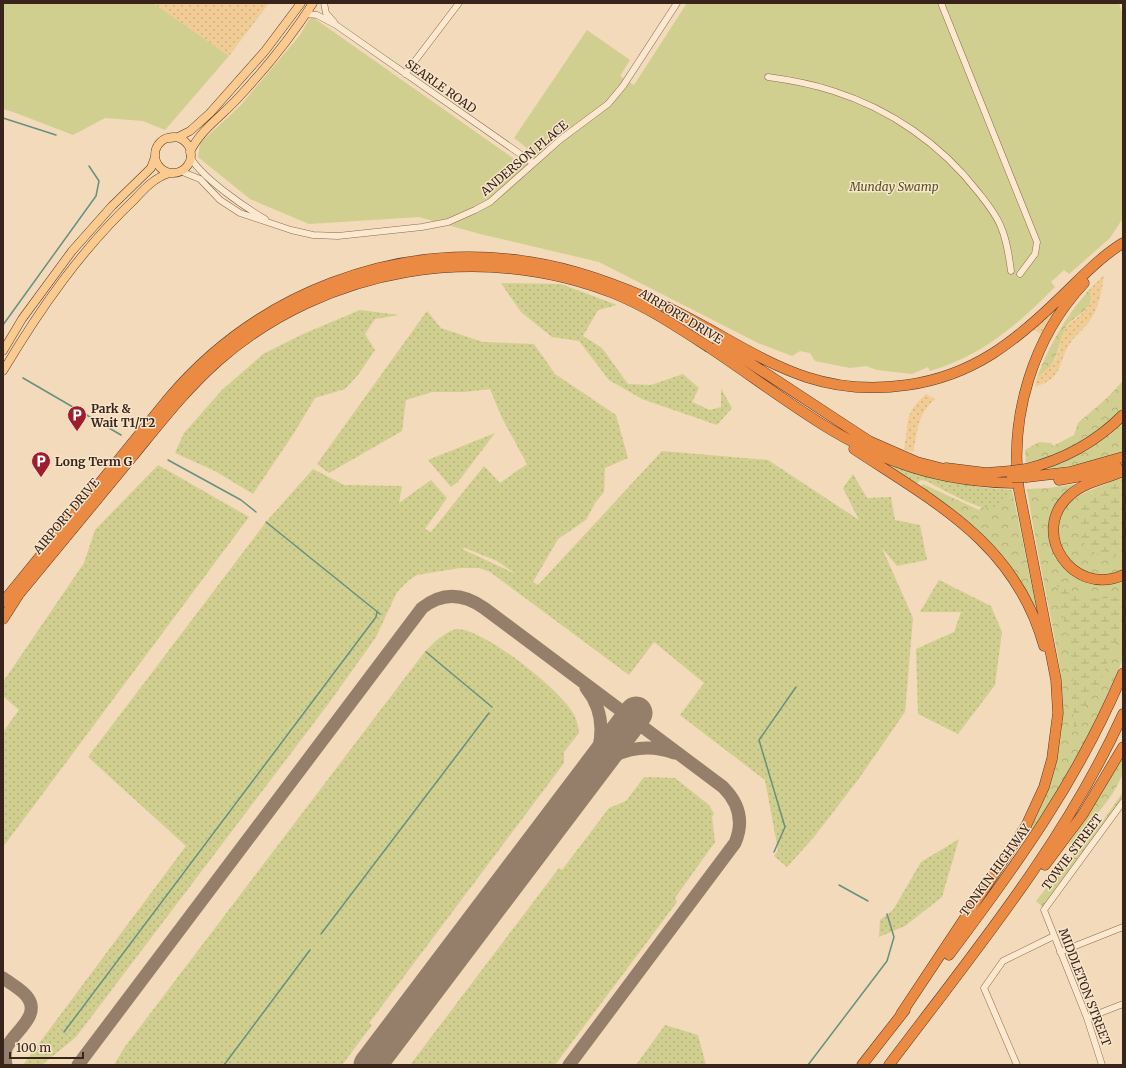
<svg xmlns="http://www.w3.org/2000/svg" width="1126" height="1068" viewBox="0 0 1126 1068" font-family="Merriweather,serif">
<style>
.grass{fill:url(#grass-dots);fill-rule:evenodd}
.forest{fill:url(#forest-crowns)}
.wetland{fill:url(#wetland-marsh)}
.sand{fill:url(#sand-dots)}
.green{fill:#d0cf8f}
.lines{fill:none;stroke-linecap:round;stroke-linejoin:round}
.stream{stroke:#679080;stroke-width:1.5}
.taxiway{stroke:#957f6a;stroke-width:13}
.runway{stroke:#957f6a;stroke-width:33}
.minor-casing{stroke:#8a6954;stroke-width:7}
.major-casing{stroke:#573829;stroke-width:9}
.highway-casing{stroke:#573829;stroke-width:11}
.minor{stroke:#fce8cf;stroke-width:6}
.major{stroke:#faca8e;stroke-width:8}
.highway{stroke:#eb8a42;stroke-width:10}
.highway-bridge-casing{stroke:#573829;stroke-width:11;stroke-linecap:butt}
.highway-bridge{stroke:#eb8a42;stroke-width:10}
.labels{text-anchor:middle;dominant-baseline:central;stroke-width:3;stroke-linejoin:round;paint-order:stroke}
.street-label{font-size:12px;fill:#38241a;stroke:#f8e5cb}
.park-label{font-size:12px;font-style:italic;fill:#50561f;stroke:#f8e5cb}
.poi-label{font-size:12px;font-weight:bold;fill:#38241a;stroke:#f8e5cb;text-anchor:start}
</style>
<defs>
<pattern id="grass-dots" width="8" height="8" patternUnits="userSpaceOnUse"><rect width="8" height="8" fill="#d0cf8f"/><path d="M2 2h.1M6 6h.1" fill="none" stroke="#b3b27b" stroke-width="1.8" stroke-linecap="round"/></pattern>
<pattern id="forest-crowns" width="20" height="18" patternUnits="userSpaceOnUse"><rect width="20" height="18" fill="#d0cf8f"/><path d="M2 6a3 3 0 1 1 6 0M12 15a3 3 0 1 1 6 0" fill="none" stroke="#b3b27b"/></pattern>
<pattern id="wetland-marsh" width="20" height="14" patternUnits="userSpaceOnUse"><rect width="20" height="14" fill="#d0cf8f"/><path d="M1 5h8M5 5V1M11 12h8M15 12V8" fill="none" stroke="#b3b27b"/></pattern>
<pattern id="sand-dots" width="8" height="8" patternUnits="userSpaceOnUse"><rect width="8" height="8" fill="#f1cc95"/><path d="M2 2h.1M6 6h.1" fill="none" stroke="#cfaf80" stroke-width="1.8" stroke-linecap="round"/></pattern>
</defs>
<rect width="100%" height="100%" fill="#f2dabb"/>
<path class="grass" d="M501,283L561,284L617,305L598,310L583,336L602,348L628,384L651,385L683,374L699,388L692,402L710,410L721,407V389L732,408L717,425L642,399L609,380L579,341L552,337L521,312Z
M360,310L399,315L375,319L365,334L375,350L358,375L345,389L315,398L294,433L253,494L215,471L175,453L184,433L222,390L263,354L301,335Z
M427,311L441,328L483,342L534,344L555,374L616,415L628,458L605,468L604,492L595,503L586,520L558,539L533,582L538,585L662,451L768,460L859,520L843,488L853,474L867,498L891,497L895,520L920,525L927,560L897,566L882,548L913,618L905,712L860,777L814,837L787,867L774,856L778,850L765,780L680,715L704,683L654,642L629,675L490,572L479,568H460L417,575L408,581L397,592L376,637L329,703L76,1037L42,1065H23L186,846L88,757L266,522L313,469L344,485L402,486L399,503L431,480L447,498L425,529L431,532L484,466L500,483L527,464L502,418L490,389L465,392H432L406,400L402,431L329,473L317,464ZM465,548L497,561L516,574L462,549Z
M495,433L458,482L451,487L428,460Z
M882,461C925,476 966,488 1012,490C1009,498 1004,505 995,508C980,512 941,488 926,481L921,480L917,483L880,464Z
M158,465L249,517L3,847V732L19,710L3,696V682L84,563L95,530Z
M939,580L991,606L1002,632L995,685L958,734L918,714L916,649L954,632L961,612H920Z
M456,629C483,628 556,687 571,710C576,717 578,724 579,733L564,752V763L369,1023L372,1025L342,1065H114L124,1048L423,654C433,643 442,634 456,629Z
M644,777L675,778L709,805L714,814L712,817L715,842L675,898L677,902L555,1065H410L559,868L562,870L609,808L626,801Z
M959,839L942,897L905,926L879,937L880,920L893,910L921,862Z
M665,1025L698,1035L706,1065H636Z"/>
<path class="forest" d="M1089,290C1099,310 1071,315 1065,329C1056,350 1059,364 1037,378C1049,345 1066,316 1089,290Z
M1123,381V409C1093,437 1066,453 1026,463L1025,450L1039,442L1051,443L1053,446L1074,435L1078,423L1108,397Z
M1123,419V452L1088,463L1041,470Z
M923,484L979,510L981,507C996,510 1006,504 1012,490L1036,606H1033L1024,589L928,496L921,486Z
M1076,484L1077,486C1070,491 1062,495 1058,502C1028,547 1073,599 1123,581V659L1083,749L1031,835L1028,833C1051,792 1064,745 1063,699C1062,675 1057,652 1053,629C1044,582 1034,536 1027,489L1048,488Z
M1105,484L1091,494L1121,555L1123,554V572L1096,578L1068,562L1057,534L1062,510L1075,497Z
M1123,756C1123,762 1124,770 1122,775C1112,802 1087,823 1070,846L1069,844Z
M1123,792V802L1044,908L1036,901L1085,839L1104,819Z"/>
<path class="wetland" d="M1123,477V554C1115,559 1108,558 1100,555C1073,545 1073,513 1091,495C1100,485 1111,481 1123,477Z
M1056,581C1080,597 1094,602 1123,596V622L1099,685L1089,697L1074,733L1072,660Z"/>
<path class="sand" d="M153,3H269L229,56Z
M1104,275C1102,290 1099,309 1089,322C1083,330 1074,336 1069,345C1056,367 1064,377 1035,387C1035,385 1036,381 1037,378C1042,371 1051,369 1056,358C1061,349 1059,338 1065,329C1073,317 1099,309 1089,290Z
M1061,303L1042,335L1031,328Z
M926,394L935,399C916,416 919,429 913,452L904,449C910,421 902,416 926,394Z"/>
<path class="green" d="M3,3H153L229,56L165,130L143,121L105,118L73,135L16,113L3,109Z
M687,3H1119L1123,16V218L1110,238L1069,274L1064,270L1051,282L1055,287C1017,325 983,355 930,371L928,367L912,374L877,370L866,366L850,368L815,361L810,353L800,351L792,356L758,343L599,262L480,234L419,217L309,224L250,199L198,157L200,143L240,106L300,35L311,16L517,161L527,148L514,138L587,30L630,60L620,76L634,85Z"/>
<g class="lines">
<path class="stream" d="M3,118L56,135
M3,325L96,196L99,181L89,166
M23,378L121,435
M168,460L241,500L256,512
M266,522L380,614
M426,652L492,707
M774,852L785,827L759,740L796,687
M839,885L868,901
M321,934L489,713
M64,1032L376,617L377,612
M224,1065L310,950
M808,1065L887,961L894,937L887,914"/>
<path class="taxiway" d="M586,688C608,715 603,747 588,776
M592,771C614,750 645,742 674,753
M3,978C11,984 23,990 28,998C41,1017 12,1033 6,1049C5,1054 5,1060 6,1065
M78,1065L422,608C442,592 463,593 484,608L723,787C739,803 744,822 735,843L569,1065"/>
<path class="runway" d="M370,1065L636,713"/>
<g class="minor-casing">
<path id="minor" d="M324,3L326,13L334,22
M941,3L1037,242L1035,254L1020,274
M306,14L317,15L336,25L533,163
M405,74L459,3
M768,77C790,80 812,84 833,91C890,109 941,144 978,192C986,202 996,214 1001,227C1007,241 1009,256 1011,271
M190,156C199,176 246,208 265,219
M180,171L200,179L220,200L240,213L291,230L313,235L338,236L422,227L448,222L475,210L490,202L561,139L608,104L623,86L677,3
M1060,952L1123,927
M1087,1018L1123,1004
M1017,1065L984,988L1003,961L1054,936
M1102,1065L1087,1018L1044,910L1123,802"/>
</g>
<g class="major-casing">
<path id="major" d="M155 155a18 18 0 1 1 36 0a18 18 0 1 1-36 0Z
M170,138L178,137L190,131L210,113L265,51L301,3
M190,152C200,130 223,115 239,97C266,68 292,36 313,3
M3,351L22,319L72,251L112,206L151,168L155,157
M3,371C40,309 81,250 134,200C144,189 155,177 170,173"/>
</g>
<g class="highway-casing">
<path id="highway" d="M718,342L869,441L917,462L952,471
M854,449C937,504 1015,543 1044,646
M946,468L986,473L1011,471
M1026,469C1063,460 1097,441 1123,415
M1123,471C1106,479 1084,482 1070,495C1028,532 1073,598 1123,575
M1027,477L1070,472L1123,457
M1059,480L1087,475L1117,467
M3,602L169,398C257,294 395,240 530,262C577,269 624,287 667,307C752,348 805,400 907,385C973,376 1016,341 1062,296C1081,278 1100,257 1123,243
M3,619L19,594C57,548 95,502 132,457C160,423 186,389 219,360C326,267 481,241 613,293C648,307 679,328 710,348C769,387 831,438 897,462C934,476 973,482 1012,483
M1045,865L1083,814L1123,747
M949,955C1018,863 1078,780 1123,673
M901,1014L1026,826L1044,787L1052,759L1058,713L1056,680L1019,490C1009,417 1033,337 1084,283
M862,1065L905,1010
M889,1065C974,952 1064,844 1123,714"/>
</g>
<use href="#minor" class="minor"/>
<use href="#major" class="major"/>
<use href="#highway" class="highway"/>
<g class="highway-bridge-casing">
<path id="highway-bridge" d="M1011,471L1026,469
M1012,477H1027"/>
</g>
<use href="#highway-bridge" class="highway-bridge"/>
</g>
<defs>
<g id="parking-pin" transform="scale(1)"><path d="M0 17L-7.5 6A9.5 9.5 0 1 1 7.5 6Z" fill="#9e1e30" stroke="#f8e5cb"/><path d="M-3.5-5.5H1a3.5 3.5 0 0 1 0 7H-1V5.5H-3.5ZM-1-3.4V-.6H.8a1.4 1.4 0 0 0 0-2.8Z" fill="#fff"/></g>
</defs>
<g fill-rule="evenodd">
<use href="#parking-pin" x="77" y="415"/>
<use href="#parking-pin" x="41" y="461"/>
</g>
<g class="labels">
<g class="street-label">
<text transform="translate(441 86) rotate(35)">SEARLE ROAD</text>
<text transform="translate(524 158) rotate(-40)">ANDERSON PLACE</text>
<text transform="translate(681 316) rotate(31)">AIRPORT DRIVE</text>
<text transform="translate(66 516) rotate(-50)">AIRPORT DRIVE</text>
<text transform="translate(1072 852) rotate(-53)">TOWIE STREET</text>
<text transform="translate(995 870) rotate(-54)">TONKIN HIGHWAY</text>
<text transform="translate(1085 987) rotate(69)">MIDDLETON STREET</text>
</g>
<g class="park-label">
<text x="894" y="186">Munday Swamp</text>
</g>
<g class="poi-label">
<text x="91" y="408">Park &amp;<tspan x="91" dy="14">Wait T1/T2</tspan></text>
<text x="55" y="461">Long Term G</text>
</g>
</g>
<rect width="1126" height="1068" fill="none" stroke="#38241a" stroke-width="8"/>
<path d="M10 1052v6h73v-6" fill="none" stroke="#38241a" stroke-width="2"/>
<text x="16" y="1052" font-size="12" fill="#38241a" stroke="#f8e5cb" stroke-width="3" paint-order="stroke">100 m</text>
</svg>
